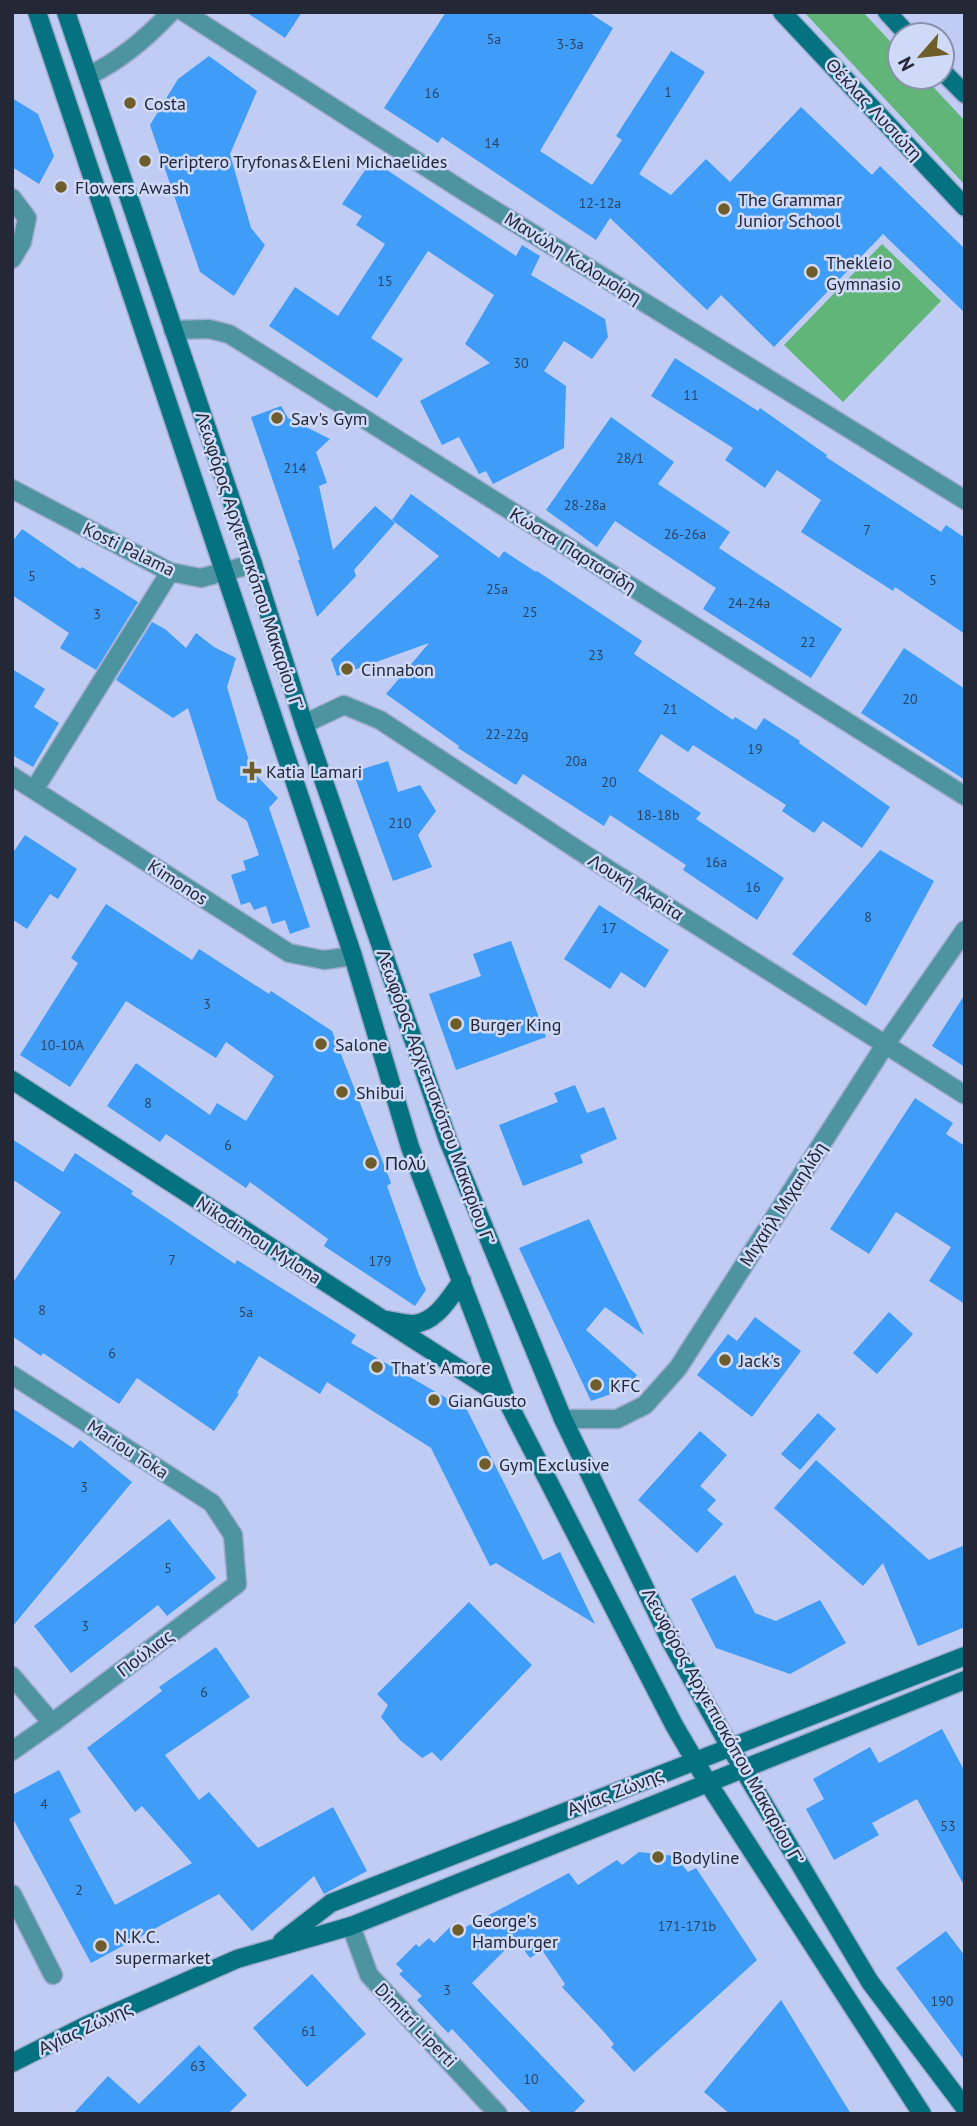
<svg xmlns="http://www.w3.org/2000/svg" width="977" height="2126" viewBox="0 0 977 2126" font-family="'PT Sans',sans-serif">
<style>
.green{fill:#62b579}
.building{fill:#3f9cf7}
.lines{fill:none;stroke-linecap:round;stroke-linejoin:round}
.street-casing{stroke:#a1abcd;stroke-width:21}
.secondary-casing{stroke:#a1abcd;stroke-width:21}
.street{stroke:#4e93a0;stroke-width:18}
.secondary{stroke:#047281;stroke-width:18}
.poi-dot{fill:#6e5d2b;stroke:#cfdaf9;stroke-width:2.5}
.labels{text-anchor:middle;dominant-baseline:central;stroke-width:5;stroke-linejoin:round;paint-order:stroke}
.number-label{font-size:14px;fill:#2a4466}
.poi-label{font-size:18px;fill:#232736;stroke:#cfdaf9;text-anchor:start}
.street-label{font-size:18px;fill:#232736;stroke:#cfdaf9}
</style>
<rect width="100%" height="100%" fill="#c0ccf3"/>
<path class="green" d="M804,12H863L900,52V77H924L965,121V185Z
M882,244L941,301L843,402L784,345Z"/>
<path class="building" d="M246,12H302L285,38Z
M446,12H588L613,28L540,151L592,185L622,140L616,136L671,51L705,72L639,174L671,195L706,159L730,182L801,107L872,175L880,166L965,249V313L883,234L774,347L721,295L707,310L610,218L596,240L442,137L438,143L384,108Z
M209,56L257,91L230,154L251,228L265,245L234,296L200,272L150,125L178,79Z
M12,98L38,114L54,156L39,184L12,167Z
M372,160L516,256L522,245L540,256L531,275L605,319L608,337L592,359L564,341L544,371L566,386L564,448L493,484L486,471L479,474L459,437L442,445L420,401L490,363L465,344L494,295L428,251L371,338L403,359L377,398L269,326L295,287L338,316L385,244L356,225L362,216L342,204Z
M675,358L758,411L760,408L827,455L826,457L941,532L946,525L965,538V634L895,587L893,591L801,532L821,500L777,470L765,488L725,460L733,448L651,396Z
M281,406L288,418L330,439L316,452L327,483L319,486L333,550L375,506L395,523L354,570L356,576L317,617L298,560H300L251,417Z
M611,417L674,462L658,484L730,532L719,548L842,629L811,678L703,609L716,588L615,521L597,547L546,510Z
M411,494L499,558L504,551L536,572L537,571L642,641L634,654L733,720L735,717L756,730L764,718L800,741L799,743L890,807L862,848L823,821L814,833L782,811L786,805L693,745L688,752L661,734L638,771L701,813L696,819L784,878L757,920L683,870L686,865L610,815L604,826L523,774L516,785L458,748L459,746L386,694L429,643L337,676L331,659L439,556L392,520Z
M22,529L80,569L82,567L138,602L96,670L60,648L69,633L12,595V542Z
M152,622L165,629L186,648L196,633L214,647L236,658L227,687L252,771L278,798L269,808L310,927L290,934L285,920L272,924L266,906L254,910L250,902L241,905L231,875L246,870L243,861L259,855L247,821L217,800L188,708L173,718L116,680Z
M904,648L965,689V780L861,713Z
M12,669L45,689L34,707L59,723L33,767L12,755Z
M388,761L398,792L420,785L436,811L418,835L432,867L393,881L353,772Z
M25,835L77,869L58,899L50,894L27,929L12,919V854Z
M880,850L934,881L866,1006L792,954Z
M106,904L192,960L199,949L269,994L271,991L332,1031L391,1183L387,1186L419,1275L426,1290L415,1306L324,1246L328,1239L250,1182L246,1188L166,1134L160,1142L107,1106L136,1063L210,1115L217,1103L246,1121L274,1076L226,1042L216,1058L126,1001L70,1087L20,1055L78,963L71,958Z
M599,905L669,950L645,988L621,972L610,989L564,959Z
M511,941L546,1037L456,1070L429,994L481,976L473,954Z
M965,994V1067L932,1046Z
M575,1085L587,1113L604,1107L617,1139L580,1155L583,1163L523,1186L499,1125L558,1102L554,1093Z
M915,1098L953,1123L946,1134L965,1146V1304L929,1281L951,1247L896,1212L869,1254L830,1229Z
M12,1139L63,1172L75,1153L133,1191L131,1194L235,1264L237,1260L356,1335L351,1343L467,1410L543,1560L560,1552L595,1624L496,1563L490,1566L431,1448L327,1382L320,1394L259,1356L237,1393L239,1394L214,1431L137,1378L119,1404L43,1353L41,1356L12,1336V1284L61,1212L12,1179Z
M589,1219L644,1335L605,1307L586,1330L637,1375L626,1389L591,1401L519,1248Z
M889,1312L913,1334L877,1374L853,1353Z
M755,1317L801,1351L752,1417L697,1375L728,1334L737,1341Z
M12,1408L73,1448L80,1440L132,1482L12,1627Z
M818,1413L836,1429L800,1470L781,1454Z
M700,1431L727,1455L700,1486L716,1500L707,1510L723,1524L697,1553L638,1500Z
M816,1460L929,1560L965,1545V1627L918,1646L883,1563L863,1586L774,1508Z
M169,1519L216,1578L167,1616L158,1605L71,1673L34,1626Z
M735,1575L755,1613L776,1621L820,1600L846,1643L790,1674L716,1648L691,1599Z
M469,1602L532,1665L441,1761L432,1752L422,1758L400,1740L381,1717L388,1705L377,1694Z
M216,1647L250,1697L165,1755L199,1800L209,1792L258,1848L333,1807L367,1871L324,1894L314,1876L252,1931L219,1894L91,1963L12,1817V1795L59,1770L81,1812L69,1819L115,1905L192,1863L142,1806L135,1812L87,1748L162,1691L159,1687Z
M942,1729L965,1772V1887L917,1799L872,1823L879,1835L834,1860L806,1809L824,1799L813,1779L870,1747L879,1763Z
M639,1852L675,1856L688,1872L696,1868L757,1960L634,2072L611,2047L614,2044L604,2032L562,1987L565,1984L542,1950L530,1958L516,1939L472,1983L585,2101L572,2114H532L452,2029L448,2033L417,2000L422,1996L399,1974L403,1971L396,1964L416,1944L419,1947L429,1938L434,1943L455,1922L462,1929L569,1873L578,1885L617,1860L622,1865Z
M946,1931L965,1956V2061L896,1968Z
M312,1974L366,2034L307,2087L253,2028Z
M781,2000L851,2114H730L704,2092Z
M199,2045L247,2095L228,2114H73L108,2076L139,2104Z"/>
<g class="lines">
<g class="street-casing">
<path id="street" d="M184,12L465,192L965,500
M88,76C121,60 146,39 171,12
M12,198L27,218L22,242L12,259
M173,330L209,329L229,334L965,796
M12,489L170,572L201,578L253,564
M304,724L344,705L380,720L581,852L965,1095
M12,776L289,953L324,960L353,956
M34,790L170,572
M12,1375L212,1503L233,1535L237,1584L52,1723L12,1751
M563,1419H617L645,1405L678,1368L885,1045L965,930
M12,1676L52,1723
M12,1894L53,1975
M351,1926L369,1975L498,2114"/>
</g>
<g class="secondary-casing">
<path id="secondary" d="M37,12L353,956L410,1147L506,1399L674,1725L708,1783L922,2114
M66,12L253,564L304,724L448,1140L563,1419L670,1640L730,1747L870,1982L965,2108
M782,12L965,207
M887,12L908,35
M942,71L965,94
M12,1080L506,1399
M386,1320C394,1321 404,1324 413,1324C436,1323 450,1297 462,1281
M282,1941L331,1903L965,1656
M12,2063L85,2026L237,1959L351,1926L965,1680"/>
</g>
<use href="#street" class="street"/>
<use href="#secondary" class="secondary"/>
</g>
<g class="poi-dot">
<circle cx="130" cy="103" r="7"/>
<circle cx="145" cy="161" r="7"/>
<circle cx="61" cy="187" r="7"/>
<circle cx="724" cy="209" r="7"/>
<circle cx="812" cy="272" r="7"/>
<circle cx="277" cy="418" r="7"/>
<circle cx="347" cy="669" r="7"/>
<path d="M248.5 760.5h7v7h7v7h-7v7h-7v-7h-7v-7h7z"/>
<circle cx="456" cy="1024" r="7"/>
<circle cx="321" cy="1044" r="7"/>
<circle cx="342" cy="1092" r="7"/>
<circle cx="371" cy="1163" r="7"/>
<circle cx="725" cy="1360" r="7"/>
<circle cx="377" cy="1367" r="7"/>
<circle cx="596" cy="1385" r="7"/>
<circle cx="434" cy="1400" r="7"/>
<circle cx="485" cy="1464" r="7"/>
<circle cx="658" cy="1857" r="7"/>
<circle cx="458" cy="1930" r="7"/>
<circle cx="101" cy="1946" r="7"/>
</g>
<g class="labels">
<g class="number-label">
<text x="494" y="39">5a</text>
<text x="570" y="44">3-3a</text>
<text x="668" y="92">1</text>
<text x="432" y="93">16</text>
<text x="492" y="143">14</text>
<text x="600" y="203">12-12a</text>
<text x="385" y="281">15</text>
<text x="521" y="363">30</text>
<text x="691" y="395">11</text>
<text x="630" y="458">28/1</text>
<text x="295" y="468">214</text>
<text x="585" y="505">28-28a</text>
<text x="867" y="530">7</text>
<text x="685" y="534">26-26a</text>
<text x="32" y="576">5</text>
<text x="933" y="580">5</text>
<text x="497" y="589">25a</text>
<text x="749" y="603">24-24a</text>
<text x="530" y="612">25</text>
<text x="97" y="614">3</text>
<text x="808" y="642">22</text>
<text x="596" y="655">23</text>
<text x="910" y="699">20</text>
<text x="670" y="709">21</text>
<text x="507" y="734">22-22g</text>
<text x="755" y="749">19</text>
<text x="576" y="761">20a</text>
<text x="609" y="782">20</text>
<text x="658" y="815">18-18b</text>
<text x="400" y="823">210</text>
<text x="716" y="862">16a</text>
<text x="753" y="887">16</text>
<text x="868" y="917">8</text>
<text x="609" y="928">17</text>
<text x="207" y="1004">3</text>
<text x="62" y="1045">10-10A</text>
<text x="148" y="1103">8</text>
<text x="228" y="1145">6</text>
<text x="172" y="1260">7</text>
<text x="380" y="1261">179</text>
<text x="42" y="1310">8</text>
<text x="246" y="1312">5a</text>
<text x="112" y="1353">6</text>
<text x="84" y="1487">3</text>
<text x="168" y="1568">5</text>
<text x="85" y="1626">3</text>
<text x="204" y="1692">6</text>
<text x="44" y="1804">4</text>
<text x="948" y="1826">53</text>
<text x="79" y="1890">2</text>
<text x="687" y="1926">171-171b</text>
<text x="447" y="1990">3</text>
<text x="942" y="2001">190</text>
<text x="309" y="2031">61</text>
<text x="198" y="2066">63</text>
<text x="531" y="2079">10</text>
</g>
<g class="poi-label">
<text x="144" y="103">Costa</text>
<text x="159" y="161">Periptero Tryfonas&amp;Eleni Michaelides</text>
<text x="75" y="187">Flowers Awash</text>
<text x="738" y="199">The Grammar<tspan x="738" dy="21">Junior School</tspan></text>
<text x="826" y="262">Thekleio<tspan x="826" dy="21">Gymnasio</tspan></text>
<text x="291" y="418">Sav's Gym</text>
<text x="361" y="669">Cinnabon</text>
<text x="266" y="771">Katia Lamari</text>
<text x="470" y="1024">Burger King</text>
<text x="335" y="1044">Salone</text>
<text x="356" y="1092">Shibui</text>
<text x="385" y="1163">Πολύ</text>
<text x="739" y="1360">Jack's</text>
<text x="391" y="1367">That's Amore</text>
<text x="610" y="1385">KFC</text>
<text x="448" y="1400">GianGusto</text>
<text x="499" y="1464">Gym Exclusive</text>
<text x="672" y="1857">Bodyline</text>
<text x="472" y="1920">George's<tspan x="472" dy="21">Hamburger</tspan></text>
<text x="115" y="1936">N.K.C.<tspan x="115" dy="21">supermarket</tspan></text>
</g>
<g class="street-label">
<text transform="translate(874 109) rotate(47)">Θέκλας Λυσιώτη</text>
<text transform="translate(573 258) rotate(32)">Μανώλη Καλομοίρη</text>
<text transform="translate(129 549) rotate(26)">Kosti Palama</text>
<text transform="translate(573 550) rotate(32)">Κώστα Παρτασίδη</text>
<text transform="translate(250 561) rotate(72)">Λεωφόρος Αρχιεπισκόπου Μακαρίου Γ’</text>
<text transform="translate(178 882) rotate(33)">Kimonos</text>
<text transform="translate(636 887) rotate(32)">Λουκή Ακρίτα</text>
<text transform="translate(436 1097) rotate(70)">Λεωφόρος Αρχιεπισκόπου Μακαρίου Γ’</text>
<text transform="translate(783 1204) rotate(-57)">Μιχαήλ Μιχαηλίδη</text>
<text transform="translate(259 1240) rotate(33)">Nikodimou Mylona</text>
<text transform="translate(128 1449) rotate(33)">Mariou Toka</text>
<text transform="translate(145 1653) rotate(-37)">Πούλιας</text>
<text transform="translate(723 1726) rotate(61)">Λεωφόρος Αρχιεπισκόπου Μακαρίου Γ’</text>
<text transform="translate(615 1792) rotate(-21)">Αγίας Ζώνης</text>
<text transform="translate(416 2025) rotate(46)">Dimitri Liperti</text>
<text transform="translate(85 2028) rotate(-25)">Αγίας Ζώνης</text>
</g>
</g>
<rect width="977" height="2126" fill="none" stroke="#232736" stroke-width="28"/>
<g transform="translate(921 56) rotate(242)"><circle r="33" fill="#cfdaf9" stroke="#8a92ab" stroke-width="2"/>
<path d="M0-5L12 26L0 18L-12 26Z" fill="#6e5d2b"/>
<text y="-10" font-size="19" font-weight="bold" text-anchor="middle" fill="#232736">N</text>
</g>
</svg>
